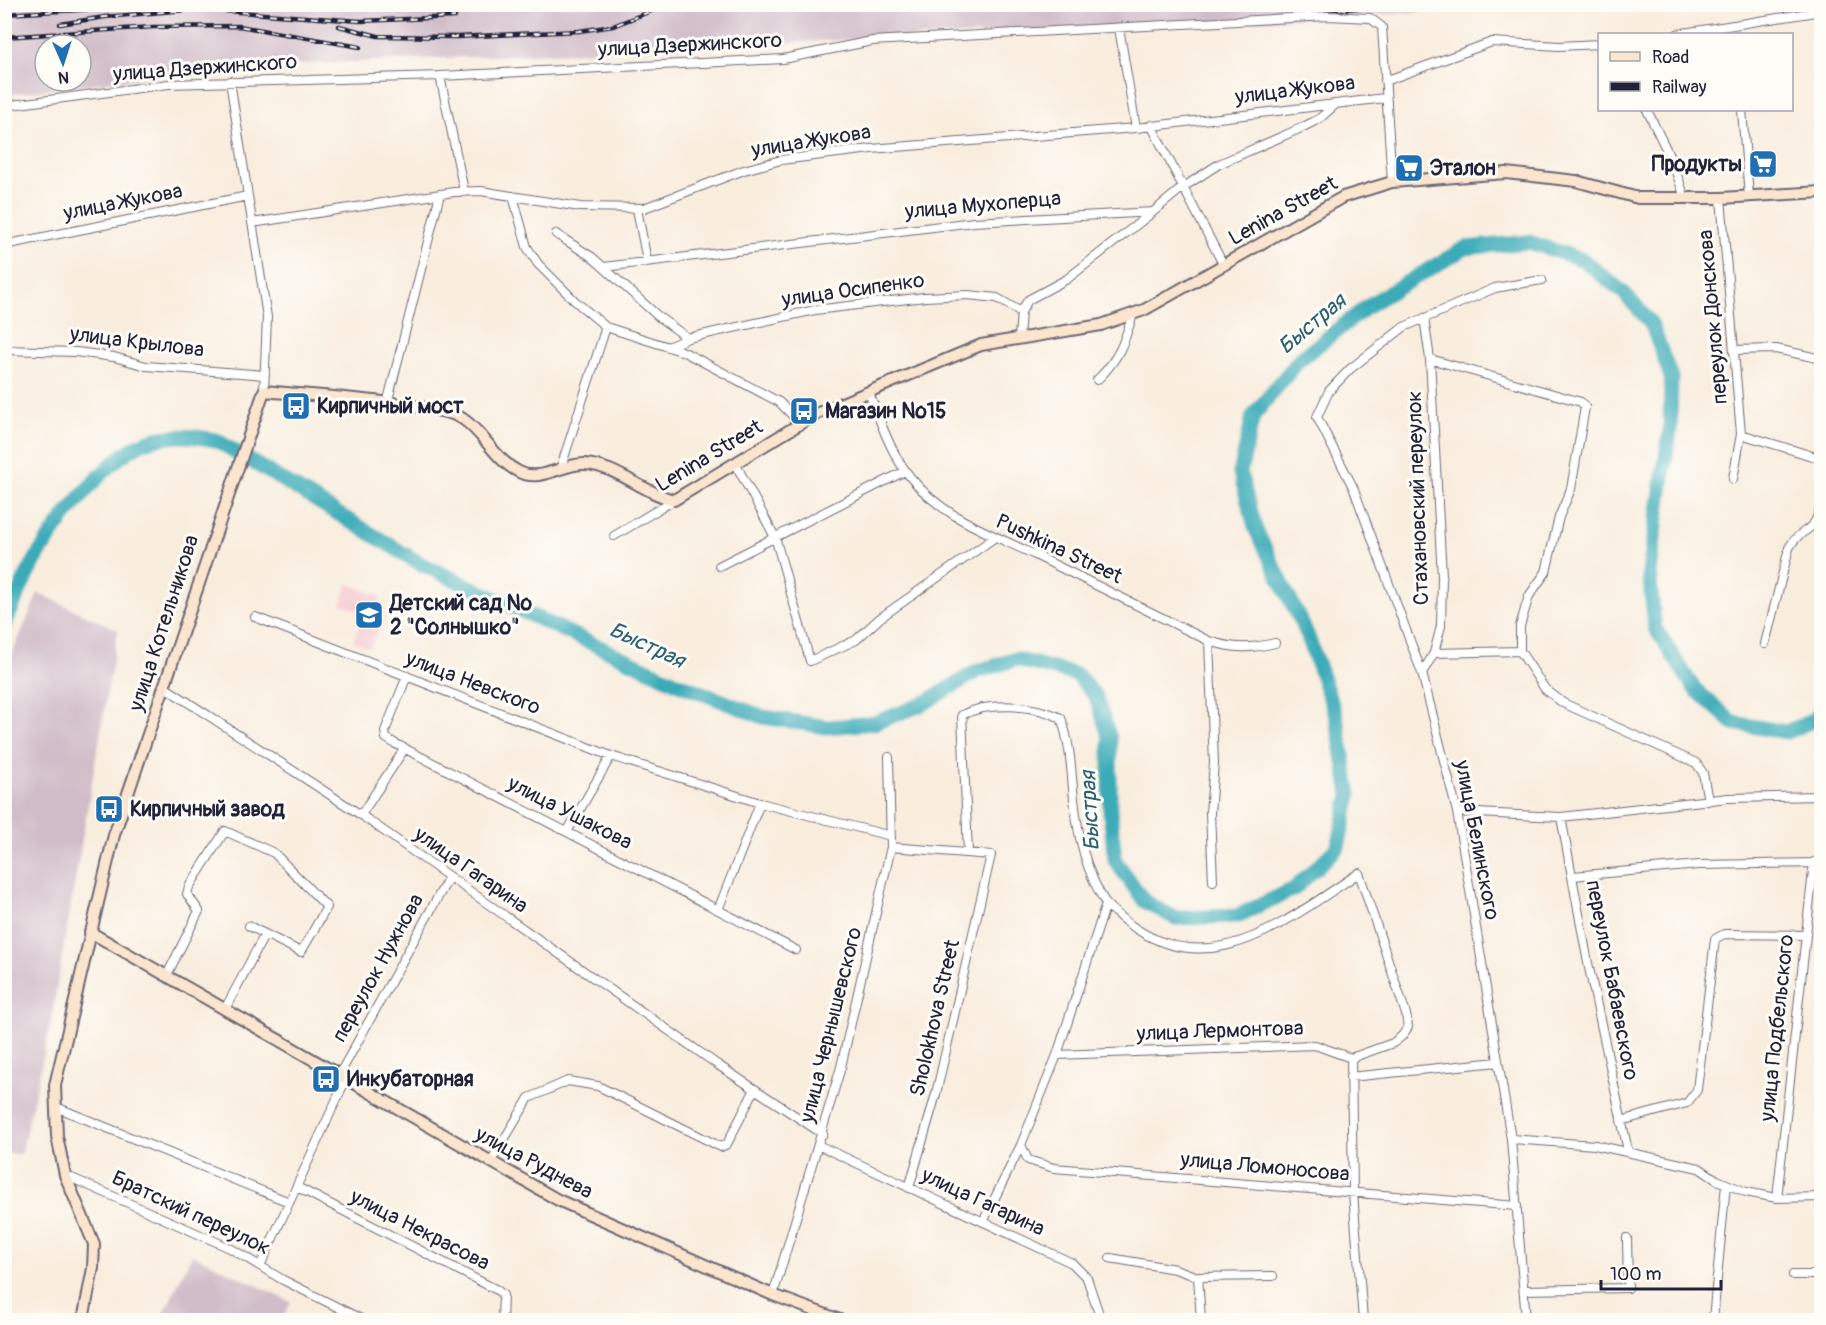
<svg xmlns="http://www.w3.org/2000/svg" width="1826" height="1325" viewBox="0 0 1826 1325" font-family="Pangolin,sans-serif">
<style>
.built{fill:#f6cfd6}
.industrial{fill:#d1bdc9;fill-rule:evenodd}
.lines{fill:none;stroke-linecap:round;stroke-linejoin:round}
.river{stroke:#3babb8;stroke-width:15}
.street-casing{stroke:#6d6974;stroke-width:10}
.secondary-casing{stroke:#6d6974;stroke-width:14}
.street{stroke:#fff;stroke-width:8}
.secondary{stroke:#fbe5cf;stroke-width:10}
.rail-casing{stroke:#22223b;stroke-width:4.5}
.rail{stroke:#fdfcf7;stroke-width:2;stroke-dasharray:7;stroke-linecap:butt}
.labels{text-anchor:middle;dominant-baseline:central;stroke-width:6;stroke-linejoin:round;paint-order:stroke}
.street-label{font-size:21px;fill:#22223b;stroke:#fdfcf7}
.poi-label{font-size:21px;font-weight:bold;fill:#22223b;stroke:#fdfcf7;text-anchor:start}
.water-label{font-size:22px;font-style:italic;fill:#2d6073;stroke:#fdfcf7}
</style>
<rect width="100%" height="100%" fill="#fdfcf7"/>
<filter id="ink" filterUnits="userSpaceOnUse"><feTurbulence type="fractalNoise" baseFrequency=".0167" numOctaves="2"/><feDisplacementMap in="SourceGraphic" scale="12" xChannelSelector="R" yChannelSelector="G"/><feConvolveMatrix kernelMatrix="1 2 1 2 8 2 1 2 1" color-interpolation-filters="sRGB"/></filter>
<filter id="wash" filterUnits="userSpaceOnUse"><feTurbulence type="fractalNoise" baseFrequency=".008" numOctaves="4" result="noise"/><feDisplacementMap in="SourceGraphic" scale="24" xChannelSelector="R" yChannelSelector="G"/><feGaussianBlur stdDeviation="1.35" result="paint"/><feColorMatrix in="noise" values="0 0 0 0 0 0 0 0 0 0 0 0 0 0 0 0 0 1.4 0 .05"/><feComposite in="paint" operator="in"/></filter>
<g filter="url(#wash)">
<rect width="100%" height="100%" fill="#f9edde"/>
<path class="built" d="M348,584L380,596L378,609L375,608L373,612L381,615L377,626L381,627L369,648L353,641L362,618L358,616L359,611L341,604Z"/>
<path class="industrial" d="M4,5H1554L1163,26L218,68L5,95ZM45,45H81V81H45Z
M38,593L118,630L50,1027L21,1154L4,1153V673Z
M192,1254L291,1302L283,1320H161Z"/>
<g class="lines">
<path class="river" d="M4,625C13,607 20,588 29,571C50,532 109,451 152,440C174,434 193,436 216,440L421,564L679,684L763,717L827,727L874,723L921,705L976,672L1016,659L1077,675L1096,697L1110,738V811L1115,860L1144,901L1175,918L1237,916L1294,889L1338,847L1350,795L1336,716L1307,634L1256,530L1240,473L1253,416L1299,360L1372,303L1465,248L1529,242L1583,260L1623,292L1651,323L1671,377L1670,430L1649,572L1655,628L1694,688L1733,723L1786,732L1812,721L1822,711"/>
</g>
</g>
<g filter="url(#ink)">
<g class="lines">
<g class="street-casing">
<path id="street" d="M1119,28L1136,128
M1677,34L1822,11
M440,76L464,191
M230,81L267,317L264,391
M1385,81L1492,42L1559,46L1600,44
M4,106L169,84L440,76L783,59L872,41L1328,16L1370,18L1382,27L1392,182
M1647,110L1673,163L1685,198
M1742,110L1749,196
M1151,125L1224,266
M513,196L527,247L538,264L575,301L606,327L684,352L779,402L800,423
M1721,198L1741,434L1733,479
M637,209L647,261
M252,223L454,192L481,191L580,207L644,208L744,170L781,160L871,149L1136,128L1385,98
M556,234L592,257L660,318L688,338
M4,245L248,196
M604,267L974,222L1153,212L1182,188L1219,164L1299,129L1319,119L1336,104
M1019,338L1021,312L1028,300L1067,279L1153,212
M668,347L688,338L815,310L925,297L968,295L997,298L1021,312
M4,350L76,352L114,357L146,366L265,375
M1734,350L1776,349L1822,359
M1430,359L1581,402L1585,407L1571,489L1559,517L1546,572L1529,596L1520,626V651L1545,689L1563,703L1696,763L1703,773L1708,801
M1097,380C1119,359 1124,343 1133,314
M869,393C881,422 890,453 911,478C944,519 993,534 1037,556C1095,585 1152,613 1209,641C1234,649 1250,649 1275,643
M387,404L440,194
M1741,434L1822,459
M735,463L775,537L810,661L856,640L880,618L994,538
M561,467L606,327
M614,536L674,500
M719,566L905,471
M255,617L611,756L760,803L891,836
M1209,641L1214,763L1210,813L1213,881
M1765,644L1789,548C1803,523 1815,538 1822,500
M1434,653L1520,651
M1422,673L1434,653L1441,626L1442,576L1430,359L1424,318
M407,676L385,731L386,738L394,743L796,950
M163,686L361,815L718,1065L823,1134
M1457,812L1561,817L1728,798L1822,796
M361,815L405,748
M1561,817L1588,963L1628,1151
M567,832L611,756
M891,847L991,855L936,1094L909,1188
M968,853L962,715C989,701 1035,705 1061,718C1071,745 1071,771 1074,799C1078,837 1086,872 1106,904L1057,1055L1021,1145L983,1222
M1573,876L1699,865L1822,863
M718,910L760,803
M167,975L199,911L187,894L189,887L225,831L274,853L327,907L301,952L249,926
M225,1009L265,934
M1057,1055L1315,1045L1351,1058L1393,1043L1402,1036L1408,1027L1406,1014L1359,873C1275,929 1196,994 1106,904
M1351,1058L1353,1193L1363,1320
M338,1077L449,877
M1350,1077L1498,1062
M56,1107L289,1202
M1621,1121L1687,1103L1697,1090L1715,939L1724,934L1806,935
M1511,1139L1595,1145L1699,1168L1717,1180L1746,1192L1777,1198L1822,1197
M1021,1145L1028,1160L1054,1168L1517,1206
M820,1146L1072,1263L1087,1278L1101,1320
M490,1163L529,1098L568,1081L598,1086L721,1147L727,1144L755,1089
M65,1175L230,1248L283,1280L363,1320
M297,1187L497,1290L503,1295L502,1320
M1777,1198L1814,862
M1110,1258L1175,1269L1198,1277L1273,1276
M261,1264L345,1081
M1793,1275H1822
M1198,1277L1201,1320
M1524,1290L1628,1288L1627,1238
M773,1295L841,1067L891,847L889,757
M1526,1320L1511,1139L1457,812L1422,673L1353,487L1317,417L1329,391L1350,369L1404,327L1495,288L1542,280
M1713,1320L1726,1184"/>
</g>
<g class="secondary-casing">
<path id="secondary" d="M90,932L558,1200L773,1295L840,1320
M83,1320L93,1268L94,1244L65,1175L57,1136L55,1085L114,835L264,391C300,395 441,403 463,419C485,434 495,460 519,472C541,483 563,463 585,464C617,466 643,493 674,500L818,413L981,345L1101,325L1144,310L1343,197L1392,182L1506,173L1576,181L1638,198H1721L1822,192"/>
</g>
<use href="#street" class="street"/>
<use href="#secondary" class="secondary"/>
<g class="rail-casing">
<path id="rail" d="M1214,4H1283
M1283,5L1341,9L1421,5
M4,14L115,8
M60,24L105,17L197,9L360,21L455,17
M339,26L378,36L457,37L579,31L613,26L669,4
M4,37L153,27L239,26L360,47"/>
</g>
<use href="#rail" class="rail"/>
</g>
</g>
<defs>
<g id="supermarket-square" transform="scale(1.5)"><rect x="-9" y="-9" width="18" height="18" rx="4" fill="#1f6fb2" stroke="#fdfcf7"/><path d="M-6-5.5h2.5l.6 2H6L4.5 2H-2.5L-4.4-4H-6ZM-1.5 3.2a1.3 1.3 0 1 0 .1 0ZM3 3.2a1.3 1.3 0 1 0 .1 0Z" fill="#fff"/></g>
<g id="bus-square" transform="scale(1.5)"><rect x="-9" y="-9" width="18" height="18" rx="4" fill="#1f6fb2" stroke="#fdfcf7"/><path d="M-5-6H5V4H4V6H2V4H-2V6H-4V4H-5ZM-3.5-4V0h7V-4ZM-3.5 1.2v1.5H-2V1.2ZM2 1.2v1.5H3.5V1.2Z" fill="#fff"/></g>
<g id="school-square" transform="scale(1.5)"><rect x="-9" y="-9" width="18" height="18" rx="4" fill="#1f6fb2" stroke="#fdfcf7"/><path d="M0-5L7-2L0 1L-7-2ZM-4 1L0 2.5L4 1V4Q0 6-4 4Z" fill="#fff"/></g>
</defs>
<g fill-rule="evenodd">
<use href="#supermarket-square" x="1763" y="164"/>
<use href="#supermarket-square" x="1409" y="168"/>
<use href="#bus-square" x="296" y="406"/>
<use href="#bus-square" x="804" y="411"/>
<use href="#school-square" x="369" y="615"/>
<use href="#bus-square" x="109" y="809"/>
<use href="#bus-square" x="326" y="1079"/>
</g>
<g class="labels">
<g class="street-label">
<text transform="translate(690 45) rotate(-3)">улица Дзержинского</text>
<text transform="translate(205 68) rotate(-4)">улица Дзержинского</text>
<text transform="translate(1295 90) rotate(-7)">улица Жукова</text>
<text transform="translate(811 141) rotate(-9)">улица Жукова</text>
<text transform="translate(123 202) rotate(-11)">улица Жукова</text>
<text transform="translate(983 205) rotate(-5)">улица Мухоперца</text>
<text transform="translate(1283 211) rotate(-29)">Lenina Street</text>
<text transform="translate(853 290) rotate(-8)">улица Осипенко</text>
<text transform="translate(1713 317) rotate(-95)">переулок Донскова</text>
<text transform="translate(137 342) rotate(7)">улица Крылова</text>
<text transform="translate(709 456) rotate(-31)">Lenina Street</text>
<text transform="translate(1418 498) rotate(-92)">Стахановский переулок</text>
<text transform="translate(1059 549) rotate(25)">Pushkina Street</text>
<text transform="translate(164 623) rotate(-72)">улица Котельникова</text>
<text transform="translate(473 683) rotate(21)">улица Невского</text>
<text transform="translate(570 813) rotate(27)">улица Ушакова</text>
<text transform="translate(1477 840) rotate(79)">улица Белинского</text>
<text transform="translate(471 870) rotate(35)">улица Гагарина</text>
<text transform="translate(378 968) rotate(-61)">переулок Нужнова</text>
<text transform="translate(1612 980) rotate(79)">переулок Бабаевского</text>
<text transform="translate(935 1018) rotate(-77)">Sholokhova Street</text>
<text transform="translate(831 1025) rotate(-76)">улица Чернышевского</text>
<text transform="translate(1777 1028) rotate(-84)">улица Подбельского</text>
<text transform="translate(1220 1031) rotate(-2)">улица Лермонтова</text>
<text transform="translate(534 1163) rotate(28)">улица Руднева</text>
<text transform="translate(1265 1167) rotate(5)">улица Ломоносова</text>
<text transform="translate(983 1202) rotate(25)">улица Гагарина</text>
<text transform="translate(191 1213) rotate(25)">Братский переулок</text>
<text transform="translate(420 1230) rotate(27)">улица Некрасова</text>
</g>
<g class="poi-label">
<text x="1742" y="164" text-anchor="end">Продукты</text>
<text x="1430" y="168">Эталон</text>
<text x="317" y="406">Кирпичный мост</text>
<text x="825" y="411">Магазин №15</text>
<text x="390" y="603">Детский сад №<tspan x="390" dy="24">2 "Солнышко"</tspan></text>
<text x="130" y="809">Кирпичный завод</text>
<text x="347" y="1079">Инкубаторная</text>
</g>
<g class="water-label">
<text transform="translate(1312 324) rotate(-40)">Быстрая</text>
<text transform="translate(647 645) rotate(25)">Быстрая</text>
<text transform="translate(1090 811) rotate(-93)">Быстрая</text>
</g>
</g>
<rect width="1826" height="1325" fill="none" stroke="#fdfcf7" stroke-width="24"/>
<rect x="1598" y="33" width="195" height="78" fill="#fdfcf7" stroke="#a5a5ac" stroke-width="1.5"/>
<rect x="1610" y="52" width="30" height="9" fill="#fbe5cf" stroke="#a5a5ac" stroke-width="1.5"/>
<text x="1652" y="63" font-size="18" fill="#22223b">Road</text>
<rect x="1610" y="82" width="30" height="9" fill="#22223b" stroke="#a5a5ac" stroke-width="1.5"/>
<text x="1652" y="93" font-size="18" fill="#22223b">Railway</text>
<g transform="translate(63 63) rotate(177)"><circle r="28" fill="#fdfcf7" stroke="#a5a5ac" stroke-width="1.5"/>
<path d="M0-4.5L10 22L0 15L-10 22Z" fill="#1f6fb2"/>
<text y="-9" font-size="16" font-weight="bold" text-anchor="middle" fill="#22223b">N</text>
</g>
<path d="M1601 1280v9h120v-9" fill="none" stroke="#22223b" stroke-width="3"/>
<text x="1610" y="1280" font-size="18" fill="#22223b" stroke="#fdfcf7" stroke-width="4.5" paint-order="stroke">100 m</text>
</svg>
